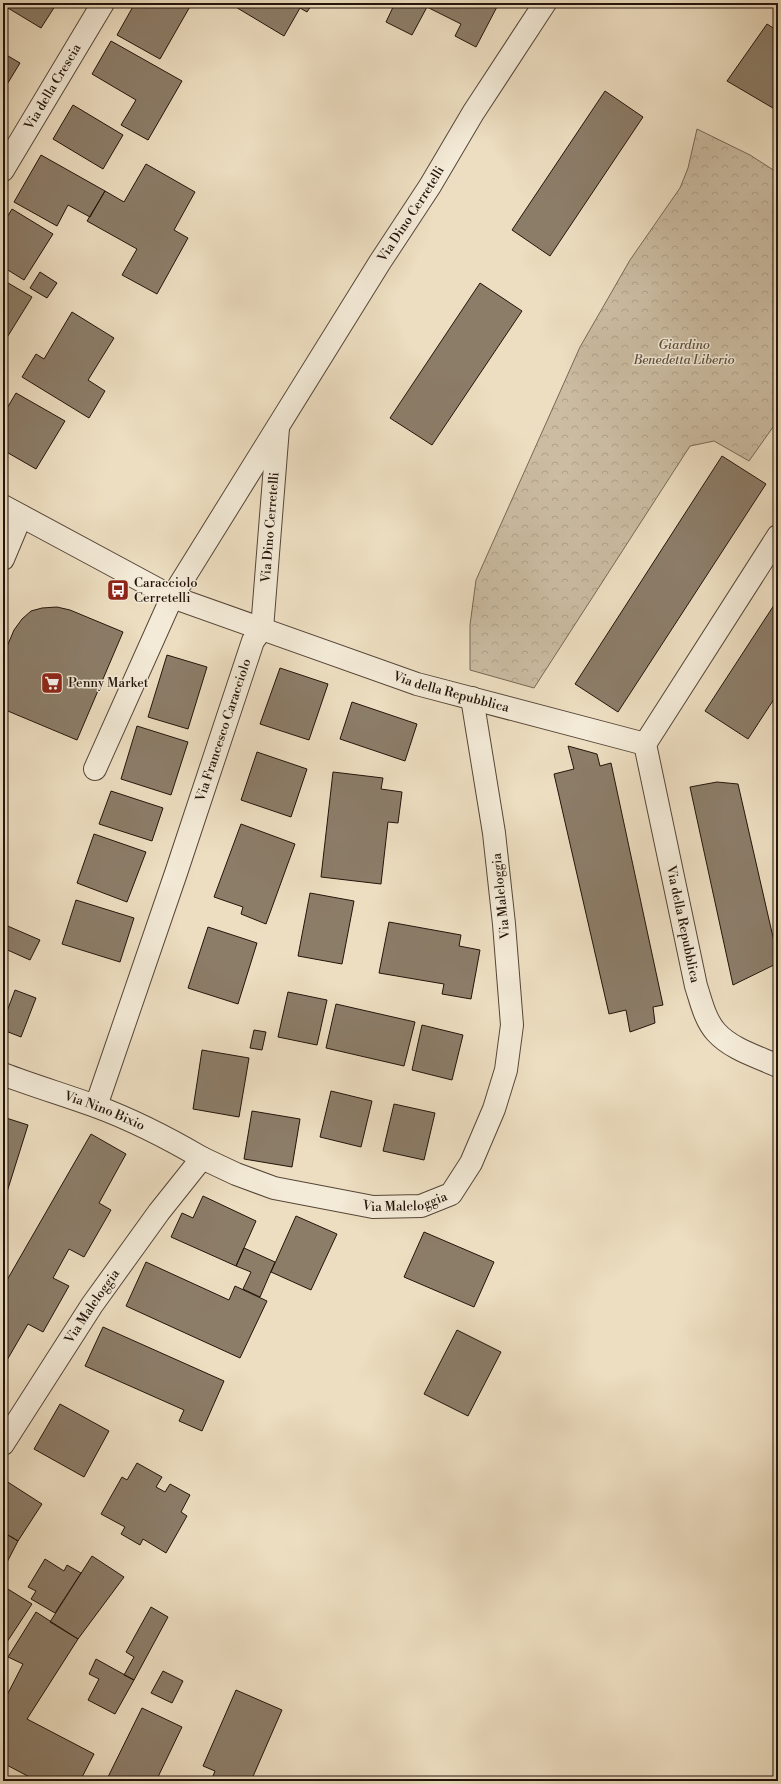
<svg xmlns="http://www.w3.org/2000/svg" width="781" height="1784" viewBox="0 0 781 1784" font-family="'Libre Bodoni',serif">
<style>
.forest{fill:url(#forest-crowns);stroke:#776856}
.building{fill:#8c7d69;stroke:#23140a}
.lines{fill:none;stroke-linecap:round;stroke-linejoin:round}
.street-casing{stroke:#564638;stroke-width:24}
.street{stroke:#f3ead7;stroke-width:22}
.labels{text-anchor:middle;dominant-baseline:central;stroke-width:3;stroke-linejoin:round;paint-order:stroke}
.street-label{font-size:13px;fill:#23140a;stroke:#f3ead7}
.park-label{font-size:13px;font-style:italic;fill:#5e4f3f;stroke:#f3ead7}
.poi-label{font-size:13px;fill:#23140a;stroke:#f3ead7;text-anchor:start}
</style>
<defs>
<pattern id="forest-crowns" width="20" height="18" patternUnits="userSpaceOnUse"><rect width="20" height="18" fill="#cbbca2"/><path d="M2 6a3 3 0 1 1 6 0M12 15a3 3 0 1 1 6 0" fill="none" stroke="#aea18a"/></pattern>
</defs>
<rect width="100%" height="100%" fill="#eddec1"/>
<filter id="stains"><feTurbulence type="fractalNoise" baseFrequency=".005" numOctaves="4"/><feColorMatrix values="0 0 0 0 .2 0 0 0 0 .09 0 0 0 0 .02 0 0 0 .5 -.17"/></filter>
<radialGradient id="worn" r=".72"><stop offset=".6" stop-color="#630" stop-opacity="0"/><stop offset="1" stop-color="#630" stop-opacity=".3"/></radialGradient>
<path class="forest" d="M697,129L750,155L778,173V420L749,461L714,441L690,446L534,688L470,670V625L476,580L580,347L630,260L680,188L688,168Z"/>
<path class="building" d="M3,3H57L41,28L3,5Z
M135,3H192L160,59L117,35Z
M229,3H313L307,12L300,8L284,36Z
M395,3H499L476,47L455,36L461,24L427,7L412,35L386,22Z
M767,24L778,31V111L727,81Z
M111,41L182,81L148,140L121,125L136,100L92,74Z
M3,53L20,63L3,91Z
M605,91L643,117L550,256L512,230Z
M73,105L123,135L103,169L53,139Z
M41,155L105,191L90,217L68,205L57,226L14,202Z
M146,164L195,192L174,230L188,238L157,294L122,275L137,249L87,221L105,191L124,202Z
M12,209L53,234L24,280L3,267V224Z
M40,272L57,283L47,298L30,288Z
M3,280L32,297L3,344Z
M480,283L522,311L432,445L390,418Z
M72,312L114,338L88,380L105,391L89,418L22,377L36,354L44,359Z
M16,393L65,421L36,469L3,450V415Z
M722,456L766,484L618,712L575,684Z
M778,599V693L748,739L705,711Z
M57,607L70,610L123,632L77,740L3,709V656L14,630L22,619L31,611L42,608Z
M167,655L207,667L188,729L148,717Z
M280,668L328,684L309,740L260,724Z
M352,702L417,724L405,761L340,739Z
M137,726L188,742L171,795L121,779Z
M568,746L597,754L600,766L611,763L663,1005L653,1007L655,1023L630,1032L626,1010L609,1014L554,774L574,769Z
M257,752L307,769L291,817L241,800Z
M333,772L383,778L381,789L402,792L398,823L388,822L381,884L321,877Z
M717,782L738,784L778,959V963L733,985L690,787Z
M111,791L163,808L152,841L99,824Z
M241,824L295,844L266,924L241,914L243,907L214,897Z
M94,834L146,852L127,902L77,883Z
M310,893L354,901L342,964L298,956Z
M76,900L134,918L120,962L62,944Z
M389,922L461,935L459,946L480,950L471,999L442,994L444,984L379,973Z
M3,924L40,940L30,960L3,948Z
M208,927L257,943L238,1004L188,988Z
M15,990L36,998L21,1037L3,1030V1022Z
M288,992L327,1000L317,1045L278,1037Z
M336,1004L415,1022L404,1066L326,1048Z
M422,1025L463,1035L452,1080L412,1070Z
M254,1030L266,1032L262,1050L250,1048Z
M202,1050L249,1058L239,1117L193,1109Z
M331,1091L372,1101L361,1147L320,1137Z
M394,1104L435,1113L424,1160L383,1151Z
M252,1111L300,1119L292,1167L244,1159Z
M3,1117L28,1125L7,1192L3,1191Z
M91,1134L126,1154L99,1203L111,1210L84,1257L69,1249L53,1278L69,1286L43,1332L28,1324L3,1367V1287Z
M203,1196L256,1221L236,1266L171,1237L182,1213L193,1218Z
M296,1216L337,1234L311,1290L271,1272Z
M424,1232L494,1262L474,1307L404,1277Z
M244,1248L275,1262L260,1297L243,1289L251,1272L236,1266Z
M146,1262L229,1300L235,1286L267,1301L240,1358L126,1306Z
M103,1327L224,1381L202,1431L179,1421L184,1410L85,1366Z
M457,1330L501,1352L468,1416L424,1394Z
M60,1404L109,1431L84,1477L34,1449Z
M137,1463L162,1477L156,1487L165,1492L170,1484L190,1495L181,1512L187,1516L166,1553L143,1539L140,1545L121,1534L125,1527L101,1514L122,1477L127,1480Z
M3,1479L42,1504L18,1541L3,1532Z
M3,1532L18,1541L3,1570Z
M92,1556L124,1577L78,1639L50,1622Z
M45,1559L64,1571L67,1565L81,1573L55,1613L31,1599L36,1591L28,1587Z
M3,1586L32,1604L3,1648Z
M151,1607L168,1617L134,1680L124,1675L134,1657L126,1652Z
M36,1612L78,1639L27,1719L94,1754L80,1781H37L3,1763V1703L23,1664L8,1657Z
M96,1659L134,1680L115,1714L88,1700L99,1679L89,1674Z
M163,1671L183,1681L172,1703L151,1693Z
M236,1690L282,1710L251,1781H211L215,1771L203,1766Z
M142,1708L182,1727L156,1781H106Z"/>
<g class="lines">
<g class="street-casing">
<g id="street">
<path id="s1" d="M3,170L103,3"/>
<path id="s2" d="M3,506L172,597L417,684L645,744"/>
<path id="s3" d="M778,536L645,744L696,986C701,1001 705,1020 716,1032C731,1049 758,1057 778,1066"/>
<path d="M3,559L21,516"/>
<path id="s4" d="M262,629L278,428"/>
<path id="s5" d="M95,769L172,597L380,262L430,186L473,113L545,3"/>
<path id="s6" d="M3,1074C34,1086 65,1095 95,1106C133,1120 168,1138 202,1158"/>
<path id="s7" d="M96,1106L176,873L253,641L262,629"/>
<path id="s8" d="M3,1444L92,1305L159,1212L202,1158L236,1174L274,1188L373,1207L421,1206L451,1194L471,1163L494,1109L506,1070L512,1025L504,924L494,833L472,698"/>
</g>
</g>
<use href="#street" class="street"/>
</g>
<defs>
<g id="bus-square" transform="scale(1.15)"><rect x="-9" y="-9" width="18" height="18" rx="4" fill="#8f2418" stroke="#f3ead7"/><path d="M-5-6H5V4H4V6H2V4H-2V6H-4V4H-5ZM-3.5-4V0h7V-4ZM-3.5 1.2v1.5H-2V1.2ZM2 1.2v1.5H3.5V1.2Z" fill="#fff"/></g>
<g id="supermarket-square" transform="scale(1.15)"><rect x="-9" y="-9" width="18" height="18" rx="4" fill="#8f2418" stroke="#f3ead7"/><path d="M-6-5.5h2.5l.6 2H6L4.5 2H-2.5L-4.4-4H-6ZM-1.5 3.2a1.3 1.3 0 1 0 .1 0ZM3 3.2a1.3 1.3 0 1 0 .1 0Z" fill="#fff"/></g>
</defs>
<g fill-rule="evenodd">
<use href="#bus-square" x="118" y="590"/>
<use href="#supermarket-square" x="52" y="683"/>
</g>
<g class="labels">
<g class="street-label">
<text stroke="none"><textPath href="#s1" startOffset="97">Via della Crescia</textPath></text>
<text stroke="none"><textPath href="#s5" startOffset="640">Via Dino Cerretelli</textPath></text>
<text stroke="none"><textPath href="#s4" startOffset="102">Via Dino Cerretelli</textPath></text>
<text stroke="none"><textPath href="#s2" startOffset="487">Via della Repubblica</textPath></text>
<text stroke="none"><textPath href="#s7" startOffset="397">Via Francesco Caracciolo</textPath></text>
<text transform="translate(501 896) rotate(-96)">Via Maleloggia</text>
<text stroke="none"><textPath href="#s3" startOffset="431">Via della Repubblica</textPath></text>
<text stroke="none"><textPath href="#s6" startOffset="108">Via Nino Bixio</textPath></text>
<text stroke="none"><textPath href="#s8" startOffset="560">Via Maleloggia</textPath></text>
<text stroke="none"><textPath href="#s8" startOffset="164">Via Maleloggia</textPath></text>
</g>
<g class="park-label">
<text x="684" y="345">Giardino<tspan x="684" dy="15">Benedetta Liberio</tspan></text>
</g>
<g class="poi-label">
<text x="134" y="583">Caracciolo<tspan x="134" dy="15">Cerretelli</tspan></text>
<text x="68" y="683">Penny Market</text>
</g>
</g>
<rect width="781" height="1784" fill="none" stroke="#eddec1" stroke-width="16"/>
<rect x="4" y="4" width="773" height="1776" fill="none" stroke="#23140a" stroke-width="2"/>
<rect x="8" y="8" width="765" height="1768" fill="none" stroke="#23140a"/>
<rect width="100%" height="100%" filter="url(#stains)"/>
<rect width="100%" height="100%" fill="url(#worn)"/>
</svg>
